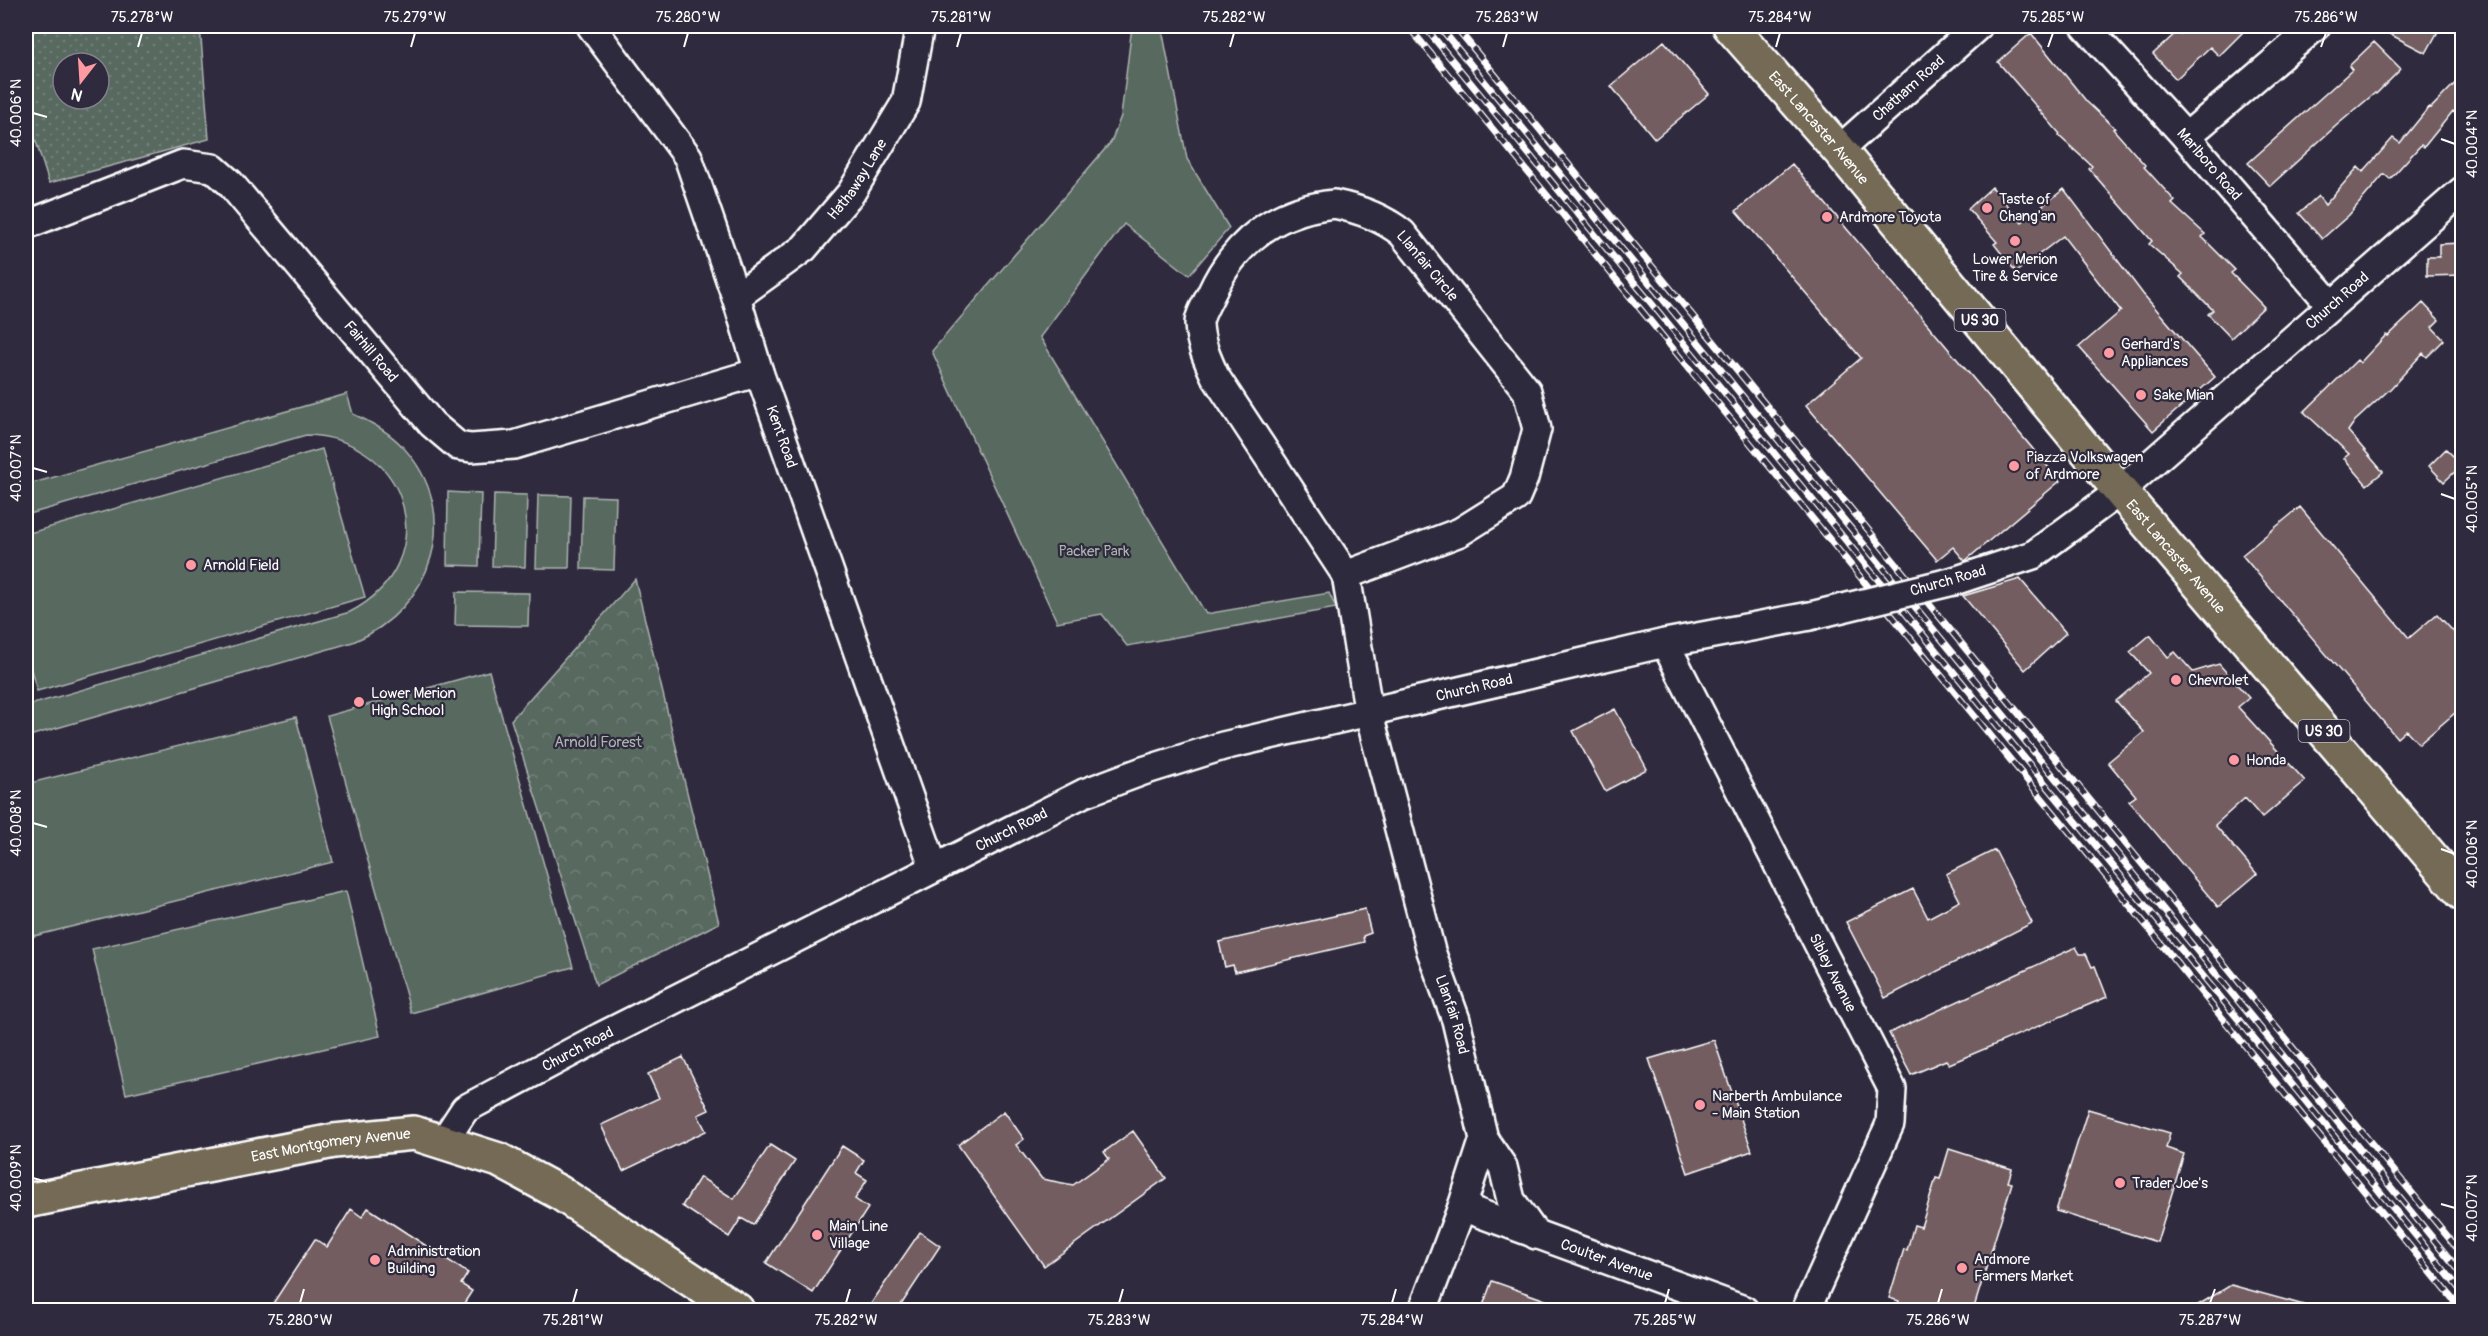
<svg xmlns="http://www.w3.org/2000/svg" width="2488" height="1336" viewBox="0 0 2488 1336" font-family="Pangolin,sans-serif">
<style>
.grass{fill:url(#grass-dots);stroke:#acb4b0;stroke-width:1.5;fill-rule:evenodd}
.forest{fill:url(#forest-crowns);stroke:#acb4b0;stroke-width:1.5}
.park{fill:#586961;stroke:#acb4b0;stroke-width:1.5}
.building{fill:#735d61;stroke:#fff;stroke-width:1.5}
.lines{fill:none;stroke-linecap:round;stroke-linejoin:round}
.minor-casing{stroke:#fff;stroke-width:32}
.major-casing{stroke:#fff;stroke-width:38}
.highway-casing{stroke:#fff;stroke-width:38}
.minor{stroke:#2f2a3d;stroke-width:27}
.major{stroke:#746b55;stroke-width:33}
.highway{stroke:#746b55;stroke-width:33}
.rail-casing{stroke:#fff;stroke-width:7}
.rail{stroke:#2f2a3d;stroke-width:4.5;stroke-dasharray:14;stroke-linecap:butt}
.minor-bridge-casing{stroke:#fff;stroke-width:32;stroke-linecap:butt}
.minor-bridge{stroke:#2f2a3d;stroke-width:27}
.ticks{fill:none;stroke:#fff;stroke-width:2}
.poi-dot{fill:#ff9aa2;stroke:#2f2a3d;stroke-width:2}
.labels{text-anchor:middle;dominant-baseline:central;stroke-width:4.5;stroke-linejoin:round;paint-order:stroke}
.shield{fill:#2f2a3d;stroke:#c1bfc5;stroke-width:1.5}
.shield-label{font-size:14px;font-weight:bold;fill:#fff}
.street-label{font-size:15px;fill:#fff;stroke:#2f2a3d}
.poi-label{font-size:15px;fill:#fff;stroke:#2f2a3d;text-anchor:start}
.park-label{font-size:15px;fill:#acb4b0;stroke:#2f2a3d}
.neatline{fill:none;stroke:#fff;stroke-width:2}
.ticks-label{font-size:15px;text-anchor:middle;fill:#fff}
</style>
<defs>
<pattern id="grass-dots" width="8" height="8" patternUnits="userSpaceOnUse" patternTransform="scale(1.5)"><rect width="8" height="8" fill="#586961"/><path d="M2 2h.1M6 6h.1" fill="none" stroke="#718079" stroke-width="1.8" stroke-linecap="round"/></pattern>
<pattern id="forest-crowns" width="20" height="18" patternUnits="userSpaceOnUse" patternTransform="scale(1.5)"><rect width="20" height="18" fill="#586961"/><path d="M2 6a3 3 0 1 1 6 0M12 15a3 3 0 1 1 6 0" fill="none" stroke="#718079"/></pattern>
</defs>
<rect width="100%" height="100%" fill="#2f2a3d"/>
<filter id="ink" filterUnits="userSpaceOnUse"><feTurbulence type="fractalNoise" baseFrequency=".0167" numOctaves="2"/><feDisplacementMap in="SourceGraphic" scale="12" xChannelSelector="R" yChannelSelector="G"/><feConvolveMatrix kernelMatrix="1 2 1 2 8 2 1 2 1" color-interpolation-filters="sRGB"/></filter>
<g filter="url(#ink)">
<path class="grass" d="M26,26H200L209,139L49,183L26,110ZM63,63H99V99H63Z"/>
<path class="forest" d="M635,579L719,923L596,985L511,720Z"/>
<path class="park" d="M1132,26L1162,29L1187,159L1229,228L1189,275L1124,224L1040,337L1206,614L1329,593L1336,608L1127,646L1102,614L1057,622L932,351L1111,142L1121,116Z
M347,394L353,414C371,422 388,431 402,446C465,513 433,609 353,642L26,737V706L350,612C444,563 412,438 306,435L26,515V485Z
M322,449L365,597L37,691L26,652V534Z
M448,492L481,494L479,566L447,565Z
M494,494L527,495L525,567L492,566Z
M538,495L571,496L569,568H536Z
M583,496L616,497L614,570L581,569Z
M456,592L529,593L528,626L455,625Z
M489,671L573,967L411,1013L327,716Z
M296,717L333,862L34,936L26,902V784Z
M346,891L380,1036L126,1094L92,949Z"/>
<path class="building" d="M2189,26H2249L2219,56L2210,47L2176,79L2153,54L2178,31L2181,34Z
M2374,26H2441L2426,53Z
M2031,33L2087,102L2115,128L2113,129L2145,165L2144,167L2175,201L2172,204L2205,234L2202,237L2235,270L2231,273L2264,307L2231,338L2208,314L2213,310L2180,277L2183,274L2149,244L2152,241L2089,169L2092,166L2059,136L2060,134L1998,62Z
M1664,41L1709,94L1655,139L1611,86Z
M2374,42L2401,69L2376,94L2375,93L2337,125L2270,186L2248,163L2352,70L2349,66Z
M2463,75V120L2453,111L2424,147L2421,145L2390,179L2384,174L2349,215L2322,239L2299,213L2318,196L2325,205L2358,167L2363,172L2393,138L2400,143L2429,107L2431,108Z
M1792,164L2060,481L1965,561L1953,547L1937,560L1806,405L1861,358L1736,211Z
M1992,187L2022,222L2064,189L2143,294L2215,377L2153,431L2079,347L2121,311L2063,236L2016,272L1994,244L1997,242L1968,209Z
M2463,243V275L2427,276V257H2439V244Z
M2423,303L2439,320L2432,327L2444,340L2427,357L2423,353L2391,388L2355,421L2348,431L2383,472L2367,485L2344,458L2349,454L2304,412L2357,360L2360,363L2386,335L2388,336Z
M2446,449L2462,465L2444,482L2429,466Z
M2300,507L2409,638L2437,614L2463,642V706L2419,744L2406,730L2397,738L2242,555Z
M2020,579L2066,633L2025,670L1963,596Z
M2150,635L2168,657L2175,652L2193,672L2219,664L2249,698L2238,707L2305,781L2262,818L2245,798L2215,825L2257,874L2218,907L2129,801L2136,796L2108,762L2144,732L2116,701L2149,673L2130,652Z
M1615,709L1647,769L1605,791L1573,731Z
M1995,850L2032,923L1885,998L1846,922L1913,889L1928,918L1960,901L1946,874Z
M1365,909L1371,933L1363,936L1364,942L1235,972L1233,965L1225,967L1219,942Z
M2076,947L2080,954H2086L2092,967L2095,966L2107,997L1949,1064L1946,1060L1911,1075L1889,1033Z
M1714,1040L1752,1151L1688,1173L1649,1059Z
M683,1057L709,1110L698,1115L706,1131L623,1171L601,1125L659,1098L648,1074Z
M2088,1109L2170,1133L2166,1148L2184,1154L2157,1242L2056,1211Z
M1004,1111L1024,1139L1016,1145L1042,1179L1073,1185L1109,1159L1104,1152L1133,1131L1166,1178L1044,1266L958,1145Z
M770,1145L795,1161L753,1225L741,1218L729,1237L682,1206L700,1177L734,1199Z
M842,1146L864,1160L856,1173L867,1180L855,1199L868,1208L813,1293L766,1263Z
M1949,1149L2012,1169L2008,1182L2012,1183L1973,1311H1896L1899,1301L1889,1298L1904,1249L1907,1250L1914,1225L1921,1227L1936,1178L1940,1179Z
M368,1208L468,1273L461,1284L472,1291L459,1311H268L315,1239L327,1247L351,1209L362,1217Z
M920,1232L940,1246L897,1311H866Z
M1492,1281L1568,1308L1567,1311H1481Z
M2231,1285L2304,1305V1311H2188Z"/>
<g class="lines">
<g class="minor-casing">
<g id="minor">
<path id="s1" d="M591,26L688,157L736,297L759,372L934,868"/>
<path id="s2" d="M2085,26L2186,137L2331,305"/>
<path d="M2186,137L2316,26"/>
<path id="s3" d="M1839,150L1978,26"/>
<path d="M1334,204C1359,209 1382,217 1402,233L1527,391L1537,429L1524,478L1516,497L1460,532L1346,575L1215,376C1207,359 1200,343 1199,324C1199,315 1207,303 1211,294C1235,241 1276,210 1334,204Z"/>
<path id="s4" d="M26,225L183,164L213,168L230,183L432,424L458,446L471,448L514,445L759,372"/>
<path id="s5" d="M736,297L804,248L851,193L906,102L920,26"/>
<path id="s6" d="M1346,575L1369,714L1431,951L1456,1020L1484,1139L1462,1207L1423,1310"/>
<path id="s7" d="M1954,581L2033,555L2120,491L2462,191"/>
<path id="s8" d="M1665,643L1892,1089L1890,1124L1806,1310"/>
<path d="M1484,1139L1503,1167L1511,1200L1536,1235"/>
<path id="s9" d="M444,1141L465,1109L600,1037L1084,793L1143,771L1223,746L1665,643L1810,616"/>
<path id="s10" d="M1462,1207L1744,1310"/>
</g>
</g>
<g class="major-casing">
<g id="major">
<path id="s11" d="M26,1201L334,1141L414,1133L499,1160L560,1193L737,1310"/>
</g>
</g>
<g class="highway-casing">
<g id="highway">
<path id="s12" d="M1730,26L1839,150L2120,491L2462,893"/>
</g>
</g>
<use href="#minor" class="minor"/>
<use href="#major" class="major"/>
<use href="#highway" class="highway"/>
<g class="rail-casing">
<path id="rail" d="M1408,26L2462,1310
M1424,26L2462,1292
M1439,26L2462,1274
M1455,26L2462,1254"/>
</g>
<use href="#rail" class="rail"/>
<g class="minor-bridge-casing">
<path id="minor-bridge" d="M1810,616L1954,581"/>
</g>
<use href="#minor-bridge" class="minor-bridge"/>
</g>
</g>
<path class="ticks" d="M138,47L142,33M411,47L415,33M684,47L688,33M957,47L961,33M1230,47L1234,33M1503,47L1507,33M1776,47L1780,33M2048,47L2053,33M2321,47L2326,33M33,113L47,117M2441,139L2455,144M33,468L47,472M2441,494L2455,499M33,823L47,827M2441,849L2455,854M33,1178L47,1182M2441,1204L2455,1208M300,1303L304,1289M573,1303L577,1289M846,1303L850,1289M1119,1303L1123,1289M1392,1303L1396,1289M1665,1303L1669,1289M1938,1303L1942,1289M2210,1303L2215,1289"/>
<g class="poi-dot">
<circle cx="1987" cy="208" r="6"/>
<circle cx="1827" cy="217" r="6"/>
<circle cx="2015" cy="241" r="6"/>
<circle cx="2109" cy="353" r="6"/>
<circle cx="2141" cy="395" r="6"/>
<circle cx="2014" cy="466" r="6"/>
<circle cx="191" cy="565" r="6"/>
<circle cx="2176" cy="680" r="6"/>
<circle cx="359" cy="702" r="6"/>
<circle cx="2234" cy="760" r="6"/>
<circle cx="1700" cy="1105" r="6"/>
<circle cx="2120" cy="1183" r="6"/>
<circle cx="817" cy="1235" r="6"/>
<circle cx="375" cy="1260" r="6"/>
<circle cx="1962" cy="1268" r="6"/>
</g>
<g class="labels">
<g class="shield">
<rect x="1954.5" y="309" width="51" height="22" rx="4.5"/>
<rect x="2298.5" y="720" width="51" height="22" rx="4.5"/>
</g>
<g class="shield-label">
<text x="1980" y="320">US 30</text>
<text x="2324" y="731">US 30</text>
</g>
<g class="street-label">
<text stroke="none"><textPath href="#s3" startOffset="93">Chatham Road</textPath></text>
<text stroke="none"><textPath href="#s12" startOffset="135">East Lancaster Avenue</textPath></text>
<text stroke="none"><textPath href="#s2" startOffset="186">Marlboro Road</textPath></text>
<text stroke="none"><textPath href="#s5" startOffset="171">Hathaway Lane</textPath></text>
<text transform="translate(1427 266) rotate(50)">Llanfair Circle</text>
<text stroke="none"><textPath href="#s7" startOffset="480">Church Road</textPath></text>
<text stroke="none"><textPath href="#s4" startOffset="441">Fairhill Road</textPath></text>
<text stroke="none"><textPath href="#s1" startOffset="458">Kent Road</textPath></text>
<text stroke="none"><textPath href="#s12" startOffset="693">East Lancaster Avenue</textPath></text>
<text transform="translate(1948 581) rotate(-16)">Church Road</text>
<text stroke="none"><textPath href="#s9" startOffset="1138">Church Road</textPath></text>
<text stroke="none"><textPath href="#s9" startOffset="652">Church Road</textPath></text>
<text stroke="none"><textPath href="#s8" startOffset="370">Sibley Avenue</textPath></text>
<text stroke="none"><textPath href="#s6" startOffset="453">Llanfair Road</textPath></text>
<text stroke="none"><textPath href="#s9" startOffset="166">Church Road</textPath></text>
<text stroke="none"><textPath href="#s11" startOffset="310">East Montgomery Avenue</textPath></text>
<text stroke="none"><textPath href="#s10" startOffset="154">Coulter Avenue</textPath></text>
</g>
<g class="poi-label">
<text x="1999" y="199">Taste of<tspan x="1999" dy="17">Chang'an</tspan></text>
<text x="1839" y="217">Ardmore Toyota</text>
<text x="2015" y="259" text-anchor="middle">Lower Merion<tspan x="2015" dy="17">Tire &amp; Service</tspan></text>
<text x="2121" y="344">Gerhard's<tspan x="2121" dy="17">Appliances</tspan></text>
<text x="2153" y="395">Sake Mian</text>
<text x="2026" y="457">Piazza Volkswagen<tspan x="2026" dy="17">of Ardmore</tspan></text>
<text x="203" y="565">Arnold Field</text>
<text x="2188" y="680">Chevrolet</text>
<text x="371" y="693">Lower Merion<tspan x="371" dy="17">High School</tspan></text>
<text x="2246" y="760">Honda</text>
<text x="1712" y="1096">Narberth Ambulance<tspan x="1712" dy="17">- Main Station</tspan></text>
<text x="2132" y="1183">Trader Joe's</text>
<text x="829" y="1226">Main Line<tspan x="829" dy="17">Village</tspan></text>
<text x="387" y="1251">Administration<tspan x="387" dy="17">Building</tspan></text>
<text x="1974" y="1259">Ardmore<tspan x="1974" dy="17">Farmers Market</tspan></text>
</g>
<g class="park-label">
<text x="1094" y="551">Packer Park</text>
<text x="598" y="742">Arnold Forest</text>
</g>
</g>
<rect width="2488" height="1336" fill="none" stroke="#2f2a3d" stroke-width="66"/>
<g transform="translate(81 81) rotate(197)"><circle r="28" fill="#2f2a3d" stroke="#827f8b" stroke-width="1.5"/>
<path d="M0-4.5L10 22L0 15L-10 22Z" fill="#ff9aa2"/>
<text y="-9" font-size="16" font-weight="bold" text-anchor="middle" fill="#ffffff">N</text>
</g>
<rect x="33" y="33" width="2422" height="1270" class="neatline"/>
<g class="ticks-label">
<text x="142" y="22">75.278°W</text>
<text x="415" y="22">75.279°W</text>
<text x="688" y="22">75.280°W</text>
<text x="961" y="22">75.281°W</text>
<text x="1234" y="22">75.282°W</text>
<text x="1507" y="22">75.283°W</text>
<text x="1780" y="22">75.284°W</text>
<text x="2053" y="22">75.285°W</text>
<text x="2326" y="22">75.286°W</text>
<text transform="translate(16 113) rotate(-90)" y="5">40.006°N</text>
<text transform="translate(2472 144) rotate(-90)" y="5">40.004°N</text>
<text transform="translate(16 468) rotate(-90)" y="5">40.007°N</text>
<text transform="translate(2472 499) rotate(-90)" y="5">40.005°N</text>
<text transform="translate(16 823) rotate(-90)" y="5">40.008°N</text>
<text transform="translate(2472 854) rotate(-90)" y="5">40.006°N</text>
<text transform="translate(16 1178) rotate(-90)" y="5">40.009°N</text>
<text transform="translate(2472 1208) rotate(-90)" y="5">40.007°N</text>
<text x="300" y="1325">75.280°W</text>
<text x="573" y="1325">75.281°W</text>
<text x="846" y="1325">75.282°W</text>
<text x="1119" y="1325">75.283°W</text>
<text x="1392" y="1325">75.284°W</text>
<text x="1665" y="1325">75.285°W</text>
<text x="1938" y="1325">75.286°W</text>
<text x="2210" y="1325">75.287°W</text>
</g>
</svg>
